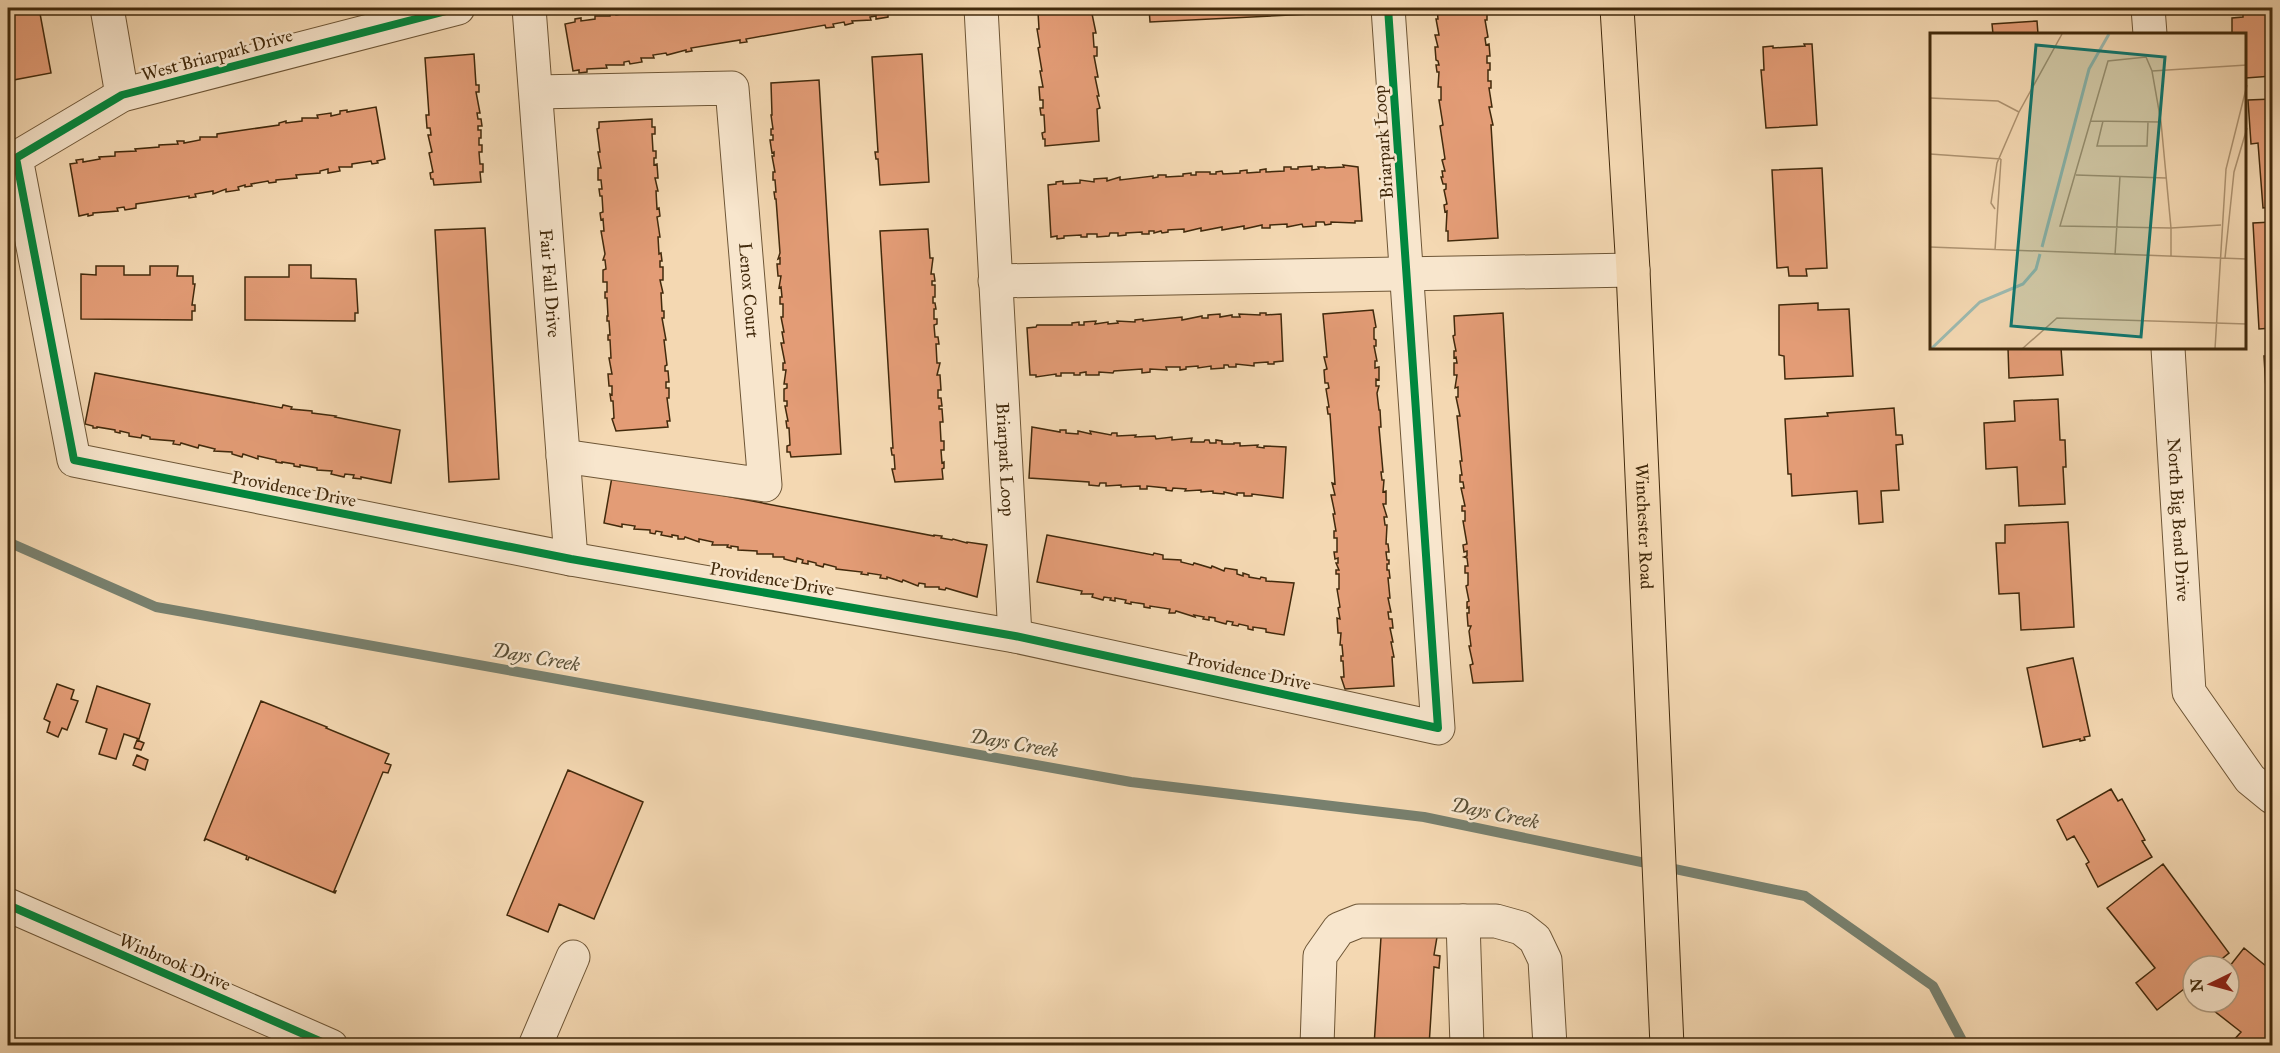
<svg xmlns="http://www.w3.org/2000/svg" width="2280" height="1053" viewBox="0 0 2280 1053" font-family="'IM FELL Great Primer',serif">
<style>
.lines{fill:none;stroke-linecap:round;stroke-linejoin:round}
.stream{stroke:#78806e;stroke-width:10}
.building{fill:#e39c76;stroke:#422a0c;stroke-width:1.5}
.minor-casing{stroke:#6e5636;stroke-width:35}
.major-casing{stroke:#422a0c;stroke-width:35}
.minor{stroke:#f8e6cd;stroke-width:33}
.major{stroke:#f4d8b2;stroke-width:33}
.cycleway-casing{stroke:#f8e6cd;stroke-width:11}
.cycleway{stroke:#00873e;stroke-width:8}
.labels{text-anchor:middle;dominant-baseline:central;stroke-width:5;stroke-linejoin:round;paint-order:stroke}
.street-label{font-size:18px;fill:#422a0c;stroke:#f8e6cd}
.water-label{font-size:20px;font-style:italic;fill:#584e35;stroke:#f8e6cd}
.inset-river{fill:none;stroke:#9cb9af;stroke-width:3}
.inset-road{fill:none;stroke:#ad9270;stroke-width:1.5}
.view{fill:#0f766e;fill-opacity:0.15;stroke:#0f766e;stroke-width:3}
.inset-edge{fill:none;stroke:#422a0c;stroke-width:3}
</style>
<rect width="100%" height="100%" fill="#f4d8b2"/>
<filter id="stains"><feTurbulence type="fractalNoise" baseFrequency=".00333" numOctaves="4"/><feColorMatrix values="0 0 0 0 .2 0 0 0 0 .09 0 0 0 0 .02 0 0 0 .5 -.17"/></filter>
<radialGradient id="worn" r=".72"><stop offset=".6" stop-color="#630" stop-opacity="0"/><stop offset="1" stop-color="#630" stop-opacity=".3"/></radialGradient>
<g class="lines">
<path class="stream" d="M8,542L156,607L1131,782L1424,817L1805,896L1933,986L1965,1046"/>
</g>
<path class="building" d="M8,8H39L51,73L8,81Z
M638,8H918V10L900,11V14H888V17L876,19V16L870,17L871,20L852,21L853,23L845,25L844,22L833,24L834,27L826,28L825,25L746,39L747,42L740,43V40L691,48L692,51L686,52V50L667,55L666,53L653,55L654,58H641L642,62L630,64L629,61L624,62V65H606L607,68L587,69V72L579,73V70L573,71L565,24L575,22V19L581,18V21L595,19V16H610V13L615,12L616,15L622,14L621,11H639Z
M1036,8H1094L1091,9L1096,33H1093L1094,47H1097V56H1094L1098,77H1095L1099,96H1097L1100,108L1097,109L1099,141L1045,146V139H1043L1042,133L1045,132L1044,115H1041L1040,108H1043V100H1040L1039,87H1043L1040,71H1042L1038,48L1040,47L1037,29H1039L1038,12H1036Z
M1149,8H1309L1310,14L1150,22Z
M1437,8H1485V14H1487V20H1485L1488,37L1485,38L1486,45L1489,44L1490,56H1487V63H1490V70H1488V81H1491V88H1489L1492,107H1489L1493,125H1491L1498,238L1448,241V231H1446L1447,211L1445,212L1444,205L1447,204L1444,190L1446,189V184H1443L1441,177H1443L1442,171H1445L1442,160L1445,159L1440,126L1443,125L1439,100H1441V87H1438L1439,72H1437L1436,65H1439L1438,61L1436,60L1435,47H1438L1435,35H1439L1436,19H1438Z
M1761,8H1818V9L1767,12V14H1762Z
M2243,8H2272V76L2246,78V34H2232V18L2243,17Z
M2037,21L2038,34H1993L1992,24Z
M1804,44H1812L1817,125L1766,128L1761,70H1764L1763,47L1773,46V48L1805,46Z
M474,54L476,85H479V92H476L480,113H477L478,119H481L482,126H478V130H481V138H479V145H482V152H479L480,164H483V172H480L481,182L434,185L433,179H431L430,173L433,172L429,153L432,152L428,135H431L430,128H427L426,115H429L425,58Z
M922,54L929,182L880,185L878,159H876L875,152H878L872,57Z
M819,80L841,454L791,457L790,452H787V446L790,445L789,428H787L786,421H788L785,406H787V401H784V389L787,388V384H784L786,370H783V363H785L781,343H784L782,332H784L781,317H783V304H780V297H782L781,287L779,288L781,276H778L777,264H780V258L778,259L780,253L776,199H775L774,192H776L775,180H773V172H775L772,156H774V152L772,153L770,140H773V135H771V129H773L771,115H772L771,83Z
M2272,99V207L2263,208L2258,143L2251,144L2248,100Z
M376,107L385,159L377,161L378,163L372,164L371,161L352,164V167H339L340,171L328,173V169L320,171V173L296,175L297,178L276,180V182L269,183L268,181L251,184L252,186L245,187V185L238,187L239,190L226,192V189L213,194V191L195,194L196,197L189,198V196L136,204V208L125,210L124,207L117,208L118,211L93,213V215L88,216V214L79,216L70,164L77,163L76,160L83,159V162L100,159L99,157L115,156V152L136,151L135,149L159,147V145L178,144L177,141H184V143L200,140V137H217V134L279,125V123L286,121V123L302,121V118H318L317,115L331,113V116L340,114V111L347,110V112Z
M652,119V127H655V134H652L653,151H656V158H654V165L657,164L658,178H655L658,191H656L657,209L659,208L660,216L657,217L660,237H658L659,254L661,253L662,261H660V267H663V280H660L663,293H661L662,311H664V318H662L666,340H664L667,365L665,366V371H668L669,382H666V388H669V398H667L670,421H667L668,427L616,431L612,419L614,418L613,401H611L610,394L612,395V386H609L608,374H612L609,358H611L610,340H608V335H610L609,321H607V316H608L607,298H605V292H607V282H603V270L606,269L605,260H603L605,254L601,231H604L603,219L601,220L600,213L603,212L602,196H600L599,189H602L601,180H598V168H601L598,152H600L597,129L599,128V122Z
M1343,165L1358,167L1362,221H1355V223L1331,222V224L1325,225L1324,222H1316V226L1303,227L1302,224L1287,227V224L1270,225V228H1262V225L1244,229V226L1222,230V227L1201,231V228L1184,232V229L1168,230V232L1162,233L1161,231L1154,233V231H1149V234H1142V232L1126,233V235L1118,236V233H1110L1109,236L1097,237V234H1087V237H1081V235L1064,236V238L1057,239V236L1051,237L1048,185L1056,184V182L1063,181V184L1080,183V180L1094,182V179L1107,178V181L1120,177V180L1153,176V178L1158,177V175H1166V177L1183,176V174L1191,173V175H1196V172H1210V174H1216V172L1222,171L1223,174L1240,173V171L1247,170V173L1260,172V170L1266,169V172L1284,171V167H1291V169H1298V167L1312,166V170L1319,169L1318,167H1325V168L1344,167Z
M1822,168L1827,268L1806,269L1807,276H1789L1788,267L1777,268L1772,170Z
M2272,222V328L2259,329L2253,223Z
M485,228L499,479L449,482L435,230Z
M928,229L930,258H933L931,274H934L935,281H932V285H935V297H933V303H935L936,309H934V319H937V324L934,325L935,337H938L939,344H936L937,363H940L937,375H940L941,390H938V398H941L942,406H939V409H942L943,422H940L941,441H944V450H941L942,463L944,462V468L942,469L943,479L895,482L892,469H895L894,455H892L891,448H893L880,231Z
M289,265H311V278L356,279L358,313H355V321L245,320V277H289Z
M96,266H124V275H150V266H178L177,276H193V284H195L192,305H195V311H192V320L81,319V274L96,275Z
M1818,303V310L1849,309L1853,376L1785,379L1784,356L1779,355V305Z
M1373,310L1376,327L1374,328V339L1376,340V346H1374L1377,361H1375V368L1379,367V380L1376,379V386H1379L1377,393L1379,410H1380L1381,427H1379L1383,472H1381L1382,480H1384L1383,492L1386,491V504H1383L1387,517H1384L1385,525H1387L1386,544H1388L1389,552H1386L1387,560H1389V564H1387V570H1389L1390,578H1388L1390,598H1388L1391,612H1388L1389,619H1392L1393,628H1390L1393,642H1391L1394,657H1392L1394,686L1345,689L1341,677H1344L1343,661H1341V656H1343L1342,645H1340L1341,633H1338L1337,618L1340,619L1338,608L1340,607L1337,589H1339V574H1336V570H1339L1336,563H1338V558L1335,559L1334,552H1337V538H1334V531H1336L1333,514H1335L1331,495H1335L1332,483L1335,484L1330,414H1328L1327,407H1329L1326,389L1329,388L1328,383H1325L1324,370L1327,369L1324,357H1327L1323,314Z
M1260,313H1266V315L1281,314L1283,361L1274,362V364H1268V362L1254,363V366L1236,364V367H1229L1228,365H1224V368L1211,369V366L1198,368V366L1186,367V369L1180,370V367H1166L1167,370L1150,369V372L1142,373V369L1114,371L1113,373L1099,372V375H1086V372L1080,373V375H1074V373H1061V376H1056V374L1036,377V375H1030L1027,328L1036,327L1037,325H1072V323L1079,322V325H1084V322L1096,321L1095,324L1108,322V324L1118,323L1117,321L1135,322V320L1143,319V321L1182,317V320L1202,316V318H1208V315L1220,314V317L1232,315V317H1240L1239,314L1260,315Z
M1503,313L1523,681L1473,683L1470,665L1473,664L1469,646H1471L1469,631L1471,626H1468L1467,613H1469V607L1467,608V602L1469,601L1466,586L1468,585V573H1465V566H1468L1467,558L1464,557L1467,556V551L1464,552L1463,545L1467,544L1463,521H1465V511H1462V506H1465L1461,488H1464L1463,482H1460V475H1462L1460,461H1462L1457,416H1460L1456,397H1458V387L1455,388L1457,375H1454V363H1457L1456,357L1454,358V351H1456L1453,336L1455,335L1454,316Z
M2008,348H2061L2063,375L2009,378Z
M2264,356H2272V440H2269Z
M95,373L282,408L283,405L292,407L291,409L312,411V413L336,416L335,417L400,430L391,483L361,477V479L353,478L354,475L345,474L344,477L331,474L332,471L317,470V468L300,465V467L294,466V464L282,462V463L276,462V460L258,456V459L243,454L242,457L232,454V452L214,451L215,449L199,445L198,448L181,443L180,445L173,444L174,441L150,439V437L142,435L141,438L129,436V433L120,431V433L115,432V430L97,427V428H93V426L85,424Z
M2058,399L2060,440H2065L2066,467H2063L2065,504L2019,506L2017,467L1986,469L1984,423L2015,421L2014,401Z
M1894,408L1896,435H1902L1903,444L1896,445L1899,490L1881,491L1883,522L1859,524L1857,491L1792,496L1791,474H1788L1785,419L1828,416L1827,413Z
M1032,427L1060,432V430H1066V433L1078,434V431L1091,434L1090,431L1111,435L1112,433H1117V436L1136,435L1135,437L1155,436L1156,439L1172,437V440L1192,438L1191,442H1204L1205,440H1209L1210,443H1216V440L1222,441V444H1234V443H1240V446L1258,445L1257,447L1264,448V446L1286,447L1283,498L1252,494V496H1244V493H1237V495L1224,492V494L1213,493V491L1201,492V490L1185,491L1186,489L1173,488L1172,491L1166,490V488L1147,486V489H1140V486L1121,487V485L1106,486V483H1100L1099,486L1089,485V482L1029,478Z
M613,471L695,490L934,536V535L942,536L941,538L952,540L953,539L967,543V542L987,545L977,597L946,588L945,590L939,589V587H925V584L919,583L918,586L903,580L902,582L887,577V579L880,578L881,575L868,573V575L861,574L862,572L836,569V567L824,564L823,567L816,565V563L808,561V564L802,563L803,560L797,558L796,562L784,559V557H773V554H757V551L738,550V547L731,546V548L727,547L728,545H712L713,542L699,539V542L685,537L684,539H678V536L672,535V537L661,535L662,532L656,531L655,534L650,533V530L634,529L635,526L622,524V527L604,523Z
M2272,471V504L2270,472Z
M2068,522L2074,627L2021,630L2019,593L1999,594L1996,543H2005V525Z
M1047,535L1153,555L1154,553L1163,555V559L1181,560V562L1193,565L1194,563L1211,568L1212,566L1224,571L1225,568L1237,570V574L1243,576V573L1249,575V577L1260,579L1261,577L1266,578V581L1294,583L1284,635L1266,632V629L1253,627V630L1248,629V626L1239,624L1238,626L1232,625L1233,622L1227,621L1226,624L1215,621V618L1209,617V620L1203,619L1204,617L1194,615L1195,617L1176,611L1175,613H1169L1170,609L1150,606V608L1144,607V604L1131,602V604L1125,603L1126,600L1115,598V601L1110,600L1111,598L1104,597L1103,600L1092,597L1093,594H1081L1082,591L1037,582Z
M2073,658L2090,736L2084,737L2085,740L2080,741V739L2043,747L2027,668Z
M57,684L74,690L71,699L78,701L67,730L62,728L58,737L47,732L50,722L44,719Z
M97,686L150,704L139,739L124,734L116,759L99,754L107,729L86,722Z
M261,701L327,727L326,728L389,754L385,763L391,765L388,773L383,772L334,891H336L335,893L249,857L248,860L246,859L247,856L206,839L204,841Z
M137,740L144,743L141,750L134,748Z
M137,755L148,760L145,770L133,765Z
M568,770L643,802L594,919L559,904L548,932L507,915Z
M2111,789L2118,801L2122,799L2145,840L2142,841L2152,857L2098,887L2086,864L2089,862L2074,836L2067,840L2057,820Z
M2163,864L2229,953L2213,966H2193V982L2157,1010L2136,983L2155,968L2107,908Z
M1381,937H1437L1434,955L1440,956L1439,968L1434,967L1429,1046H1374Z
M2244,948L2272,971V1046H2236L2232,1042L2241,1032L2213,1010L2219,1002H2229L2231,991L2229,990V967Z"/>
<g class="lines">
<g class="minor-casing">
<g id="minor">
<path d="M107,8L122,95"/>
<path d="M458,8L122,95L16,158L74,460L571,559L1015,636L1438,728L1388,8"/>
<path id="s1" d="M529,8L571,559"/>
<path id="s2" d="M981,8L1015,636"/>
<path d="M2148,8L2150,34"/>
<path id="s3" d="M536,92L732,88L765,485L563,456"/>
<path d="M995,281L1633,270"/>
<path id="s4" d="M2168,348L2189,692L2250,779L2272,797"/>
<path d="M8,905L331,1046"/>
<path d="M1463,921L1467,1046"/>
<path d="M535,1046L573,957"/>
<path d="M1317,1046L1320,956L1339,929L1359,921H1496L1521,928L1535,939L1545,960L1550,1046"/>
</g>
</g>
<g class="major-casing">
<g id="major">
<path id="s5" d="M1617,8L1633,270L1667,1046"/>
</g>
</g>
<use href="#minor" class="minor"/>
<use href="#major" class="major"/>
<g class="cycleway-casing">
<path id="cycleway" d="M458,8L122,95L16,158L74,460L571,559L1015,636L1438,728L1388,8
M8,905L331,1046"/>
</g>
<use href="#cycleway" class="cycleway"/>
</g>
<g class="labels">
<g class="street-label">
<text transform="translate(217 55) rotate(-15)">West Briarpark Drive</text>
<text transform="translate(1383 142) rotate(-94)">Briarpark Loop</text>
<text stroke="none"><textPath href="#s1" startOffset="276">Fair Fall Drive</textPath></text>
<text stroke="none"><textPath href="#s3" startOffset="399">Lenox Court</textPath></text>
<text stroke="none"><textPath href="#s2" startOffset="452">Briarpark Loop</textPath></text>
<text transform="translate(294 489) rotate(11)">Providence Drive</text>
<text stroke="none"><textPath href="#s4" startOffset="172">North Big Bend Drive</textPath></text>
<text stroke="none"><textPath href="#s5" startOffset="519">Winchester Road</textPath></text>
<text transform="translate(772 579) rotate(10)">Providence Drive</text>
<text transform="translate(1249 671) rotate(12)">Providence Drive</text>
<text transform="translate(175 962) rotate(23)">Winbrook Drive</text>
</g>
<g class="water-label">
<text transform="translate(536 657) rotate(10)">Days Creek</text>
<text transform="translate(1014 743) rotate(10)">Days Creek</text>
<text transform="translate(1495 813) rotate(12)">Days Creek</text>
</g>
</g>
<g transform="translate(1930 33)">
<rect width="316" height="316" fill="#f4d8b2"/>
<path class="inset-river" d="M112,214L159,36L179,1M1,316L50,269L93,251L106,236L110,221"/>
<path class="inset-road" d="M222,38L317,32M0,65L68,68L89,79M160,88L231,89M173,88L167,113H217L218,89M0,121L71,126M146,142L236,145M65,176L61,170L67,130L89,79L132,1M0,214L317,226M65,217L71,126M185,222L190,143M241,223V195L231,89L222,38L216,24L178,28L130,193L241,195L291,192M295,225L304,139L317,95M92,316L127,285L317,291M285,316L296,136L317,52"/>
<path class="view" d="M106,12L235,24L211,304L81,293Z"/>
<rect width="316" height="316" class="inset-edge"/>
</g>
<rect width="2280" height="1053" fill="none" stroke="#f4d8b2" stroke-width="30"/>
<rect x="9" y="9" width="2262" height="1035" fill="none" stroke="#422a0c" stroke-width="3"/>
<rect x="15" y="15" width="2250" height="1023" fill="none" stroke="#422a0c" stroke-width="1.5"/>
<g transform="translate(2211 984) rotate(265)"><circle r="28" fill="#f8e6cd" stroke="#af9b80" stroke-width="1.5"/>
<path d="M0-4.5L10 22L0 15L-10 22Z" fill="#8f2418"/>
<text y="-9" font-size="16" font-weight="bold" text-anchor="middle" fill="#422a0c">N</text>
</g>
<rect width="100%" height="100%" filter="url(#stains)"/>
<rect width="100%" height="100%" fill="url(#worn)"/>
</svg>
